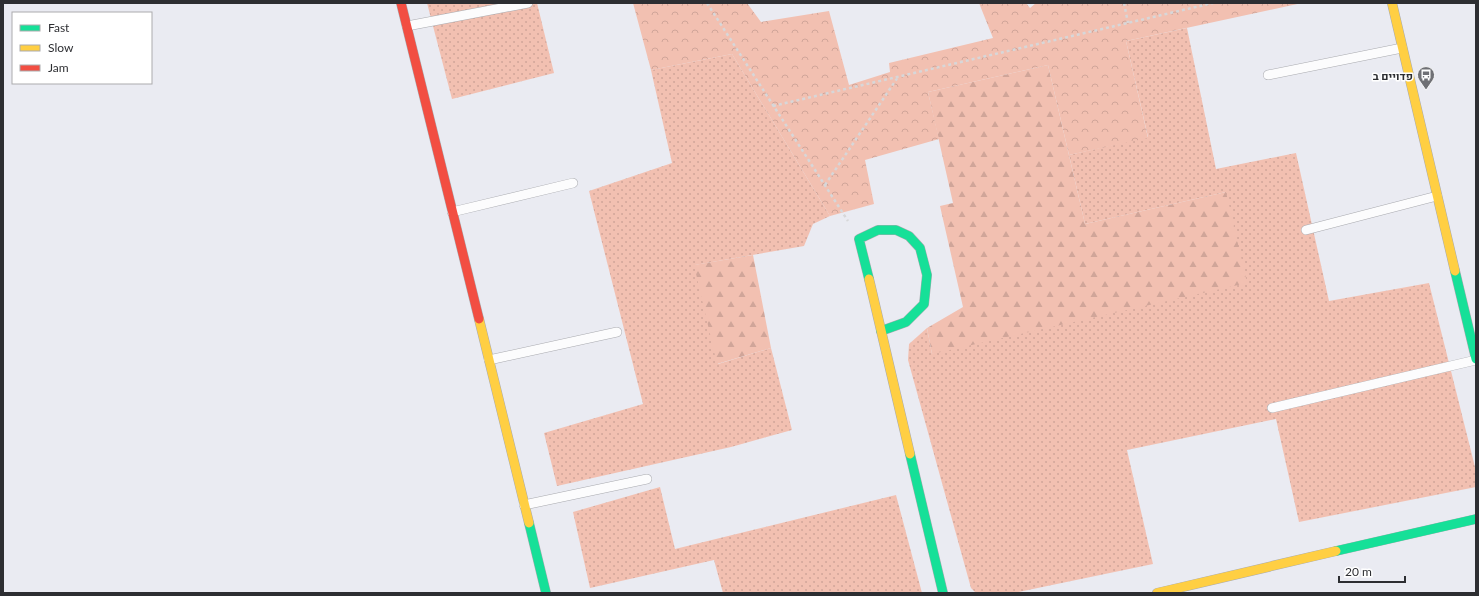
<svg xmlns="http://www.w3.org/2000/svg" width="1479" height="596" viewBox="0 0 1479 596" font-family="Lato,Heebo,sans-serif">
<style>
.grass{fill:url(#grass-dots)}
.forest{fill:url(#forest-firs)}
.park{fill:url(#park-crowns)}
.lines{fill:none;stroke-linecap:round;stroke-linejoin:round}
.lane-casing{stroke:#a9aaaf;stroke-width:10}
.fast-casing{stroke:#a9aaaf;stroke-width:10}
.slow-casing{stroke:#a9aaaf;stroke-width:10}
.jam-casing{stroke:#a9aaaf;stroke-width:10}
.path{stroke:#d7d7d9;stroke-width:2.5;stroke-dasharray:3 3;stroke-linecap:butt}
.lane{stroke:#fcfcfd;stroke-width:9}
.fast{stroke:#16e098;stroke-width:9}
.slow{stroke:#ffcf43;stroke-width:9}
.jam{stroke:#f24e42;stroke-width:9}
.labels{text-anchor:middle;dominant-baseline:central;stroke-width:3;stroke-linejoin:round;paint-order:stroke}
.poi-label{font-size:11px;font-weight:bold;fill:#2d2e32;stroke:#fff;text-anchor:end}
</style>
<defs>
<pattern id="grass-dots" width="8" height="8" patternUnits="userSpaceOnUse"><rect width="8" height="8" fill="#f2c0b1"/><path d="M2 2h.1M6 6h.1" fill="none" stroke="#d0a599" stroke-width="1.8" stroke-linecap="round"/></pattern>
<pattern id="forest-firs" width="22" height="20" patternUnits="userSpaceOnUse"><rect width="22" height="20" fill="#f2c0b1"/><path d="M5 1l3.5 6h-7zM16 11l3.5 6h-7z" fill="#d0a599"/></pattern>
<pattern id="park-crowns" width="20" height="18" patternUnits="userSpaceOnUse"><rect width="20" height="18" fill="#f2c0b1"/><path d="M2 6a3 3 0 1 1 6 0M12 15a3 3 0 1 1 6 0" fill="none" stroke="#d0a599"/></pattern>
</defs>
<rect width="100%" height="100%" fill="#eaebf2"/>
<path class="grass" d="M427,3H537L554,73L452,99Z
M1187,28L1216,169L1296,153L1329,301L1429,283L1476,471V487L1299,522L1276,419L1127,450L1153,564L1013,593H976L971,588L908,360L909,344L927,328L932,354L1226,192L1085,224L1069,155L1148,137L1126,41Z
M732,54L830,216L813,224L804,246L695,265L718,364L771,348L792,430L731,447L557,486L544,433L643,404L589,191L672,163L651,70Z
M660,487L675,549L896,495L922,593H723L714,560L590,588L573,512Z"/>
<path class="forest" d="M1048,65L1085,224L1226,192L1247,283L932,354L927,328L963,307L940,206L953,203L928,92Z
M753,255L771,348L717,364L694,265Z"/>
<path class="park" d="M633,3H747L761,22L829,11L849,85L890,72L889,63L993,38L979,3H1026L1030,8L1036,3H1302L1126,41L1148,138L1069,155L1048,65L928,92L939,139L865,160L874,204L830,216L732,54L651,70Z"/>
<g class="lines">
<g class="lane-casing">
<path id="lane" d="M407,26L528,3
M1268,75L1402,48
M452,212L573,183
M1306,230L1437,196
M489,360L617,332
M1272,408L1476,360
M524,505L647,479"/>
</g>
<g class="fast-casing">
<path id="fast" d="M1455,271L1476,359
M869,279L859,239L878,230H896L909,236L920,248L927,275L924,304L906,322L881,331
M910,454L943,593
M529,523L546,593
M1336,551L1476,519"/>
</g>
<g class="slow-casing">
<path id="slow" d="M1392,3L1455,271
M869,279L910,454
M479,319L529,523
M1157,593L1336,551"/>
</g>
<g class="jam-casing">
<path id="jam" d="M401,3L479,319"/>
</g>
<path class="path" d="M707,3L848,221
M1124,3L1128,23
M773,106L1213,3
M825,185L898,77"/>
<use href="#lane" class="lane"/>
<use href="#fast" class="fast"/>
<use href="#slow" class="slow"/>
<use href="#jam" class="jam"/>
</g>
<defs>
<g id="bus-pin" transform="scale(0.9)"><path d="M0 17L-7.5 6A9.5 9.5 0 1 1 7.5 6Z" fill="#6f7075" stroke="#fff"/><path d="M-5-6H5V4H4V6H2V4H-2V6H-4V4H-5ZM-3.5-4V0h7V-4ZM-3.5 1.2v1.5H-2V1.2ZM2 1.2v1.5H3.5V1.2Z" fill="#fff"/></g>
</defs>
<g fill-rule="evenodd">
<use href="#bus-pin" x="1426" y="75"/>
</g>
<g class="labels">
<g class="poi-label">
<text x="1413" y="75">פדויים ב</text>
</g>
</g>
<rect width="1479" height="596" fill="none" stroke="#2d2e32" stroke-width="8"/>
<rect x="12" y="12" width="140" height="72" fill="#ffffff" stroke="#ababad"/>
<rect x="20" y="25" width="20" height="6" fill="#16e098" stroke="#ababad"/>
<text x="48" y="32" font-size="12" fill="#2d2e32">Fast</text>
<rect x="20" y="45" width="20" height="6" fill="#ffcf43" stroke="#ababad"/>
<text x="48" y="52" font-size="12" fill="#2d2e32">Slow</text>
<rect x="20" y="65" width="20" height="6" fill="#f24e42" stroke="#ababad"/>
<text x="48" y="72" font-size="12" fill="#2d2e32">Jam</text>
<path d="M1339 576v6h66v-6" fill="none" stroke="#2d2e32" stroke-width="2"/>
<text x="1345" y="576" font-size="12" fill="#2d2e32" stroke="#ffffff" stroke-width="3" paint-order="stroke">20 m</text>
</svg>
